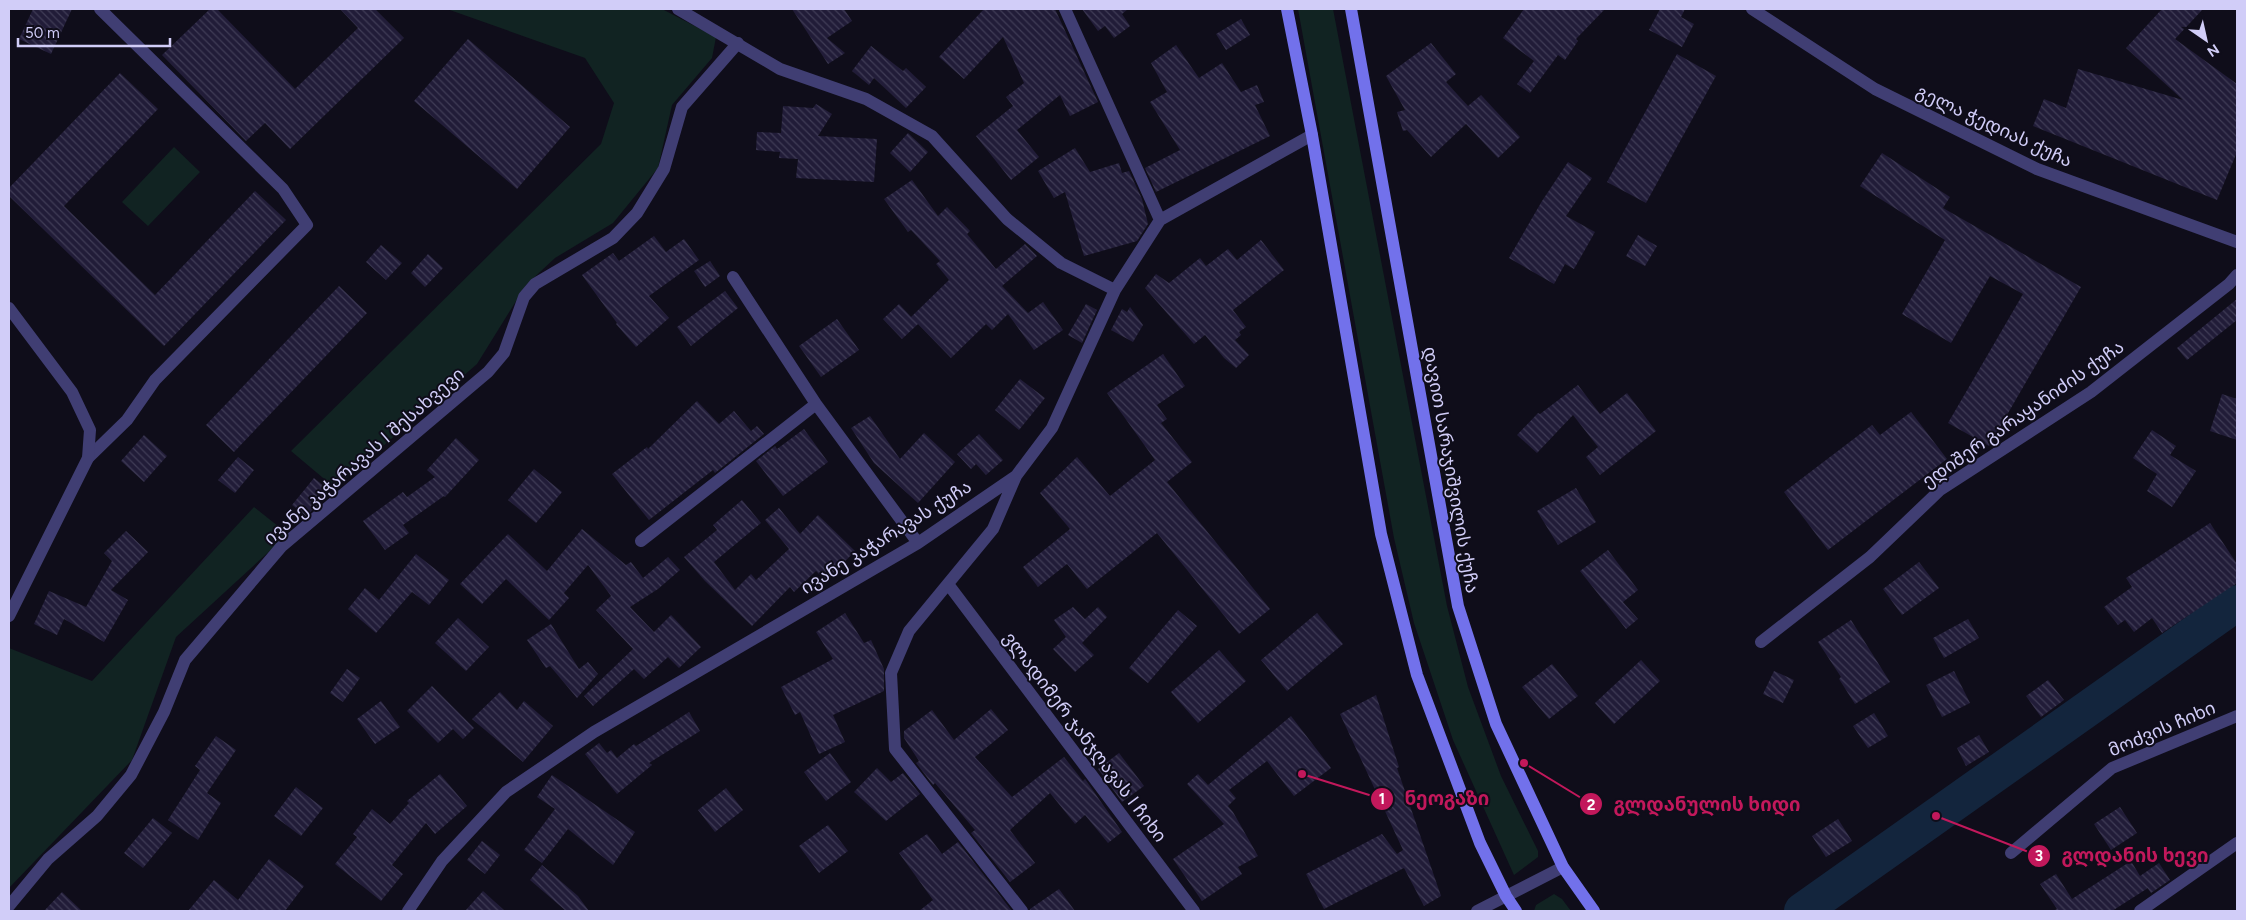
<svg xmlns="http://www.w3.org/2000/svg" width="2246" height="920" viewBox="0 0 2246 920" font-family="Figtree,'Noto Sans Georgian',sans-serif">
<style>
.green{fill:#112322}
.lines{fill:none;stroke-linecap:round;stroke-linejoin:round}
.river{stroke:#13253d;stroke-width:36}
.building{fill:url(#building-back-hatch)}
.minor{stroke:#403e73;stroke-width:12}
.tertiary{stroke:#403e73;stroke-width:12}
.secondary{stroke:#7271eb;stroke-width:12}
.labels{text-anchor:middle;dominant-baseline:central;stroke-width:4;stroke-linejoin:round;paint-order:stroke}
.street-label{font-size:18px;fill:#d1cdf8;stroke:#0f0d1a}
.leader{fill:none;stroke:#c2185b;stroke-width:2}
.callout-dot{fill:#c2185b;stroke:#0f0d1a;stroke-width:2}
.mark-label{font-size:15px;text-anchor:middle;font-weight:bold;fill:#fff}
.callout-label{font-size:19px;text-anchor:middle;font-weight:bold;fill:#c2185b;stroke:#0f0d1a;stroke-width:4;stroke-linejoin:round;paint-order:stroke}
</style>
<defs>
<pattern id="building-back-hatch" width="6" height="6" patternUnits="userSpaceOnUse" patternTransform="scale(1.25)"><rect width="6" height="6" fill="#211c38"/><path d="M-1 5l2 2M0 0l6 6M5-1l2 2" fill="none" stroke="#403c56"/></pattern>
</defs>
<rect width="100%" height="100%" fill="#0f0d1a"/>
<path class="green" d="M447,9H662L716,37L712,58L672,105L658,168L613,223L555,258L526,285L477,364L335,488L291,451L601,144L614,103L585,58Z
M1298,9H1333L1447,606L1468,687L1501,776L1538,851V857L1514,875L1453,740L1414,623L1394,538Z
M174,147L200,172L148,226L122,202Z
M254,507L288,534L176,637L132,760L9,888V648L92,681Z
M1554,894L1562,899L1571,911H1534L1536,905Z"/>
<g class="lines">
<path class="river" d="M1802,911L2237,603"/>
</g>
<path class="building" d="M33,9H72L51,54L19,39Z
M210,9H217L295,89L358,28L340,9H375L404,38L290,149L265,123L246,141L162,55Z
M792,9H844L852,21L827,38L845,53L828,64Z
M984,9H1055L1098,102L1070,116L1060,95L1017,130L1039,157L1011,180L976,136L1013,106L1006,97L1024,83L1003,37L964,79L939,57Z
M1082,9H1128L1122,14L1130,26L1114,38L1105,26L1098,31Z
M1524,9H1605L1576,39L1578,41L1565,60L1558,55L1530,93L1517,84L1534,61L1503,38Z
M1660,9H1685L1681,17L1694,24L1682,47L1649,30Z
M2162,9H2203L2175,39L2237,84V152L2217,200L2033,126L2044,99L2066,108L2078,69L2183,100L2126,48Z
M1241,19L1250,35L1226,50L1216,34Z
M468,39L570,127L517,189L414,101Z
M1431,43L1456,74L1446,82L1468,106L1481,95L1520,137L1498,158L1466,124L1431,157L1407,130L1403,131L1397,112L1405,110L1386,76Z
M1176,45L1199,78L1222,63L1241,92L1257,85L1264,102L1255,105L1270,136L1156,192L1145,168L1180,150L1150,102L1167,92L1151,63Z
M871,46L903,71L906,68L926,87L906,108L874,78L869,85L852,71Z
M1677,54L1716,76L1646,203L1607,182Z
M120,73L158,109L64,206L155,295L255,191L286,220L164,346L9,196V188Z
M816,104L832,114L818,136L877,139L874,182L796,178L798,159L779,158L780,152L756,150L757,132L781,133L783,106L813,108Z
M908,133L928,152L910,172L890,153Z
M1075,148L1090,172L1119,163L1122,173L1129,171L1142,199L1148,224L1137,241L1084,256L1065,192L1054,198L1038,171Z
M1882,153L1950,197L1943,208L2081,287L1989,446L1948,423L2023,294L1990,276L1951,343L1902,314L1945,240L1860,186Z
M1568,162L1592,178L1566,216L1595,232L1574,269L1565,264L1554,284L1509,258L1542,201Z
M912,180L938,216L947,207L970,231L967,234L996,269L1025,244L1037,256L1002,286L1028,313L1043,302L1063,330L1034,350L1008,314L992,330L986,324L951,358L918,324L902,339L883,319L899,304L914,320L911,317L949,280L936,264L940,261L911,230L908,232L884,199Z
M1638,235L1657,246L1645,266L1626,256Z
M654,236L666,252L684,239L699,260L649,296L669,318L636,347L616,324L617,323L582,275L613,253L619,261Z
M1261,240L1284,270L1233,310L1246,327L1239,332L1241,335L1235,340L1249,355L1236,368L1224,358L1205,335L1194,344L1145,288L1156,274L1169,283L1200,258L1206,266L1228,249L1237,260Z
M381,245L402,263L386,280L366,262Z
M428,254L443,268L425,287L411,273Z
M710,261L720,276L705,287L694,271Z
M339,286L367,313L234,452L206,425Z
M725,291L738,308L691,346L677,327Z
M2237,299V320L2187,360L2177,348Z
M1086,304L1097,310L1082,343L1068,335Z
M1130,307L1143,325L1133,342L1111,330L1122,309L1127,312Z
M837,319L859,350L821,377L799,346Z
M1163,354L1185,386L1157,405L1167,419L1161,423L1192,462L1167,482L1270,609L1239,634L1157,533L1087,589L1067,564L1038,587L1023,567L1070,529L1040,493L1077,457L1110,496L1155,460L1107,393Z
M1020,379L1045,398L1019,430L995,410Z
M1578,385L1600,414L1627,393L1656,431L1600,475L1586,457L1598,447L1573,415L1537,453L1517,435L1538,413L1540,414Z
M2222,394L2237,399V440L2210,431Z
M697,401L719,424L734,411L751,431L757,426L764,434L715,473L713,470L649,520L612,474L647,447L648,449Z
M1911,412L1947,459L1828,550L1784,492L1872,425L1880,435Z
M870,416L900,459L924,433L955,462L918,503L874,463L851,428Z
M804,429L828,462L783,496L756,461L775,446L777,449Z
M2152,430L2176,446L2170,455L2196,471L2172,507L2147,491L2157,474L2133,458Z
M979,434L1003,460L986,475L976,464L971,469L957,454Z
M144,435L167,456L144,482L121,461Z
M456,438L479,460L445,497L444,496L403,525L409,533L385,550L363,521L403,492L407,497L435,477L427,470Z
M238,457L254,470L235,493L218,480Z
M534,469L562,492L536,523L508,500Z
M314,478L330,491L320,503L306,516L292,505Z
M1576,488L1596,522L1558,545L1537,511Z
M742,500L761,523L714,562L735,590L751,574L756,580L789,549L765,520L779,508L800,534L818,515L855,551L826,581L816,571L794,592L790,587L752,626L705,581L684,557L717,530L713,525Z
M2210,523L2237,564V583L2162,633L2152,618L2134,632L2125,620L2118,625L2104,607L2132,587L2126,578Z
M582,529L626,565L631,562L643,578L668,557L680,570L658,589L630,607L654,632L671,615L701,647L679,668L668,657L644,679L634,669L593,706L584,696L633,649L596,610L611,596L588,565L564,593L569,598L549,620L506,579L482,604L460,584L508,534L547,571Z
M126,531L148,552L111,590L128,600L104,642L64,619L57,635L34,624L49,591L86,607L112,561L104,553Z
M1608,550L1638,590L1623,602L1638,619L1626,629L1580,571Z
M416,554L449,580L429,605L412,592L376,633L348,609L365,588L379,600Z
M1919,562L1939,588L1902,615L1883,589Z
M1073,607L1085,619L1098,607L1107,617L1082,643L1094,655L1075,672L1053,649L1066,637L1054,620Z
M1178,610L1197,626L1148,683L1129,668Z
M845,613L864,643L871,640L884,669V691L833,715L845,742L819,754L800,712L795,715L781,687L833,659L816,632Z
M1317,613L1343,644L1287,691L1261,660Z
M458,618L489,647L466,671L435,643Z
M1968,619L1979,638L1944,658L1933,638Z
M1851,620L1890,682L1855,704L1839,679L1841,677L1818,642Z
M551,624L579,669L588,662L598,674L577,698L550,666L546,668L527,640Z
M1219,650L1246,681L1198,723L1171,692Z
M1641,660L1660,681L1614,724L1595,703Z
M1552,664L1578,696L1549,719L1522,687Z
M347,669L360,678L343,702L330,693Z
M1774,671L1794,680L1783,703L1763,694Z
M1954,671L1970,703L1942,717L1926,685Z
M2048,680L2064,700L2041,717L2026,696Z
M432,686L474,728L463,739L453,729L438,743L407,711Z
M500,692L517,710L524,701L553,726L523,762L472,719Z
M1376,695L1399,767L1397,768L1441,896L1424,906L1404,868L1324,909L1306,874L1382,834L1397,854L1403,850L1340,714Z
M381,701L400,727L375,744L357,719Z
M991,709L1008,730L975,757L1012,797L1064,757L1083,781L1085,779L1122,832L1108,843L1085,815L1075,824L1050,793L1010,830L1035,863L1010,882L971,833L975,830L935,783L933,785L916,763L919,761L904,738V731L932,710L954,740Z
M689,712L700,731L649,763L652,765L617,794L585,754L599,743L607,753L611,750L617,758L634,744L636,746Z
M1874,713L1888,736L1868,748L1853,726Z
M1291,716L1331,768L1294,796L1267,761L1229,790L1236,798L1228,806L1233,812L1258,856L1238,867L1242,874L1202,901L1173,859L1224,824L1187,784L1198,774L1208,785Z
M1979,735L1989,752L1966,766L1957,748Z
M216,736L236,750L207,793L221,803L198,840L168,820L200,770L195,766Z
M830,753L851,782L826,801L804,772Z
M1119,753L1144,786L1122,802L1098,769Z
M877,768L891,782L903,773L920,794L886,821L854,792Z
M440,774L467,806L435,834L426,823L392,865L403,874L381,901L335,864L357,837L353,834L372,809L390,824L409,803L407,801Z
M552,775L635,832L613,865L568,829L542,863L524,850L555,809L537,797Z
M296,787L323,808L301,836L274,816Z
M726,788L743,810L715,832L698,810Z
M2120,807L2137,833L2111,850L2094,824Z
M153,818L172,833L143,868L124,853Z
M1838,819L1852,841L1826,857L1812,836Z
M828,825L848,851L819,873L799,846Z
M927,834L942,854L958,842L1012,911H919L933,900L899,853Z
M482,841L500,855L485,874L467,860Z
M269,859L304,886L285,911H188L214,880L238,900Z
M2131,861L2140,876L2159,863L2170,880L2151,893L2144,883L2148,888L2112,911H2053L2057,909L2040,884L2056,874L2072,899Z
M542,865L578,896L589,911H566L530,880Z
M1059,889L1075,911H1030V909Z
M483,891L505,911H465Z
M62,892L82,911H44Z"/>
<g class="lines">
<path class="minor" d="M678,9L780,69L866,99L932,136L1007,219L1061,263L1115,290
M1065,9L1160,220
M1752,9L1875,89L2037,169L2237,242
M733,277L816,404L918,543
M88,458L127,420L155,380L307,225L283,189L100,9
M1016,476L993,529L909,631L891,673L895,749L1022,911
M641,541L816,404
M948,584L1194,911
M1761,642L1870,557L1940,490L2091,392L2229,284L2237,275
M2011,853L2112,768L2237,716
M9,906L48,859L97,816L131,775L164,712L185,660L281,547L488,372L504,353L524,297L535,284L613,238L637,213L664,169L682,107L738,43
M408,911L442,861L506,792L594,732L918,543L1016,476L1052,428L1115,290L1160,220L1312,135
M2140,911L2237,843"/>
<path class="tertiary" d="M9,308L72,392L90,430L88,458L9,616
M1477,911L1563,867"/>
<path class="secondary" d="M1287,9L1312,135L1381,534L1417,675L1480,843L1506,896L1516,911
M1351,9L1458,606L1496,724L1563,867L1594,911"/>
</g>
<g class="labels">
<g class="street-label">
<text transform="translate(1994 126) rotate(25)">გელა ჭედიას ქუჩა</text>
<text transform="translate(2023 414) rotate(-35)">ედიშერ გარაყანიძის ქუჩა</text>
<text transform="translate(364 456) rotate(-41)">ივანე კაჭარავას I შესახვევი</text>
<text transform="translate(1451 470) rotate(80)">დავით სარაჯიშვილის ქუჩა</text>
<text transform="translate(886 537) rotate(-32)">ივანე კაჭარავას ქუჩა</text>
<text transform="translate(2162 729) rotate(-23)">მოძვის ჩიხი</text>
<text transform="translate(1085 737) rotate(53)">ვლადიმერ ჯანჯღავას I ჩიხი</text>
</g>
</g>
<path class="leader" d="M1302 774L1382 799M1524 763L1591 804M1936 816L2039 856"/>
<g class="callout-dot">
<circle cx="1302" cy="774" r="5"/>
<circle cx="1524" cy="763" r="5"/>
<circle cx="1936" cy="816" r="5"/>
<circle cx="1382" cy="799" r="12"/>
<circle cx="1591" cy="804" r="12"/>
<circle cx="2039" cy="856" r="12"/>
</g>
<g class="mark-label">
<text x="1382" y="804">1</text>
<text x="1591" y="810">2</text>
<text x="2039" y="861">3</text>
</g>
<g class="callout-label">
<text x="1447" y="805">ნეოგაზი</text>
<text x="1707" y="811">გლდანულის ხიდი</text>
<text x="2135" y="862">გლდანის ხევი</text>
</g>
<rect width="2246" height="920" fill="none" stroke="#d1cdf8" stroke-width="20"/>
<g transform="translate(2206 40) rotate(146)" stroke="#0f0d1a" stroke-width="4" paint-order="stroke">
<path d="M0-4L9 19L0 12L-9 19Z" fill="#d1cdf8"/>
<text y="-8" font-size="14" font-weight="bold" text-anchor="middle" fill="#d1cdf8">N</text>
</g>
<path d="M18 38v8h152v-8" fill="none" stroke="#d1cdf8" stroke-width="2.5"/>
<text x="25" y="38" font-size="15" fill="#d1cdf8" stroke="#0f0d1a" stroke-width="4" paint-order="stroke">50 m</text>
</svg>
